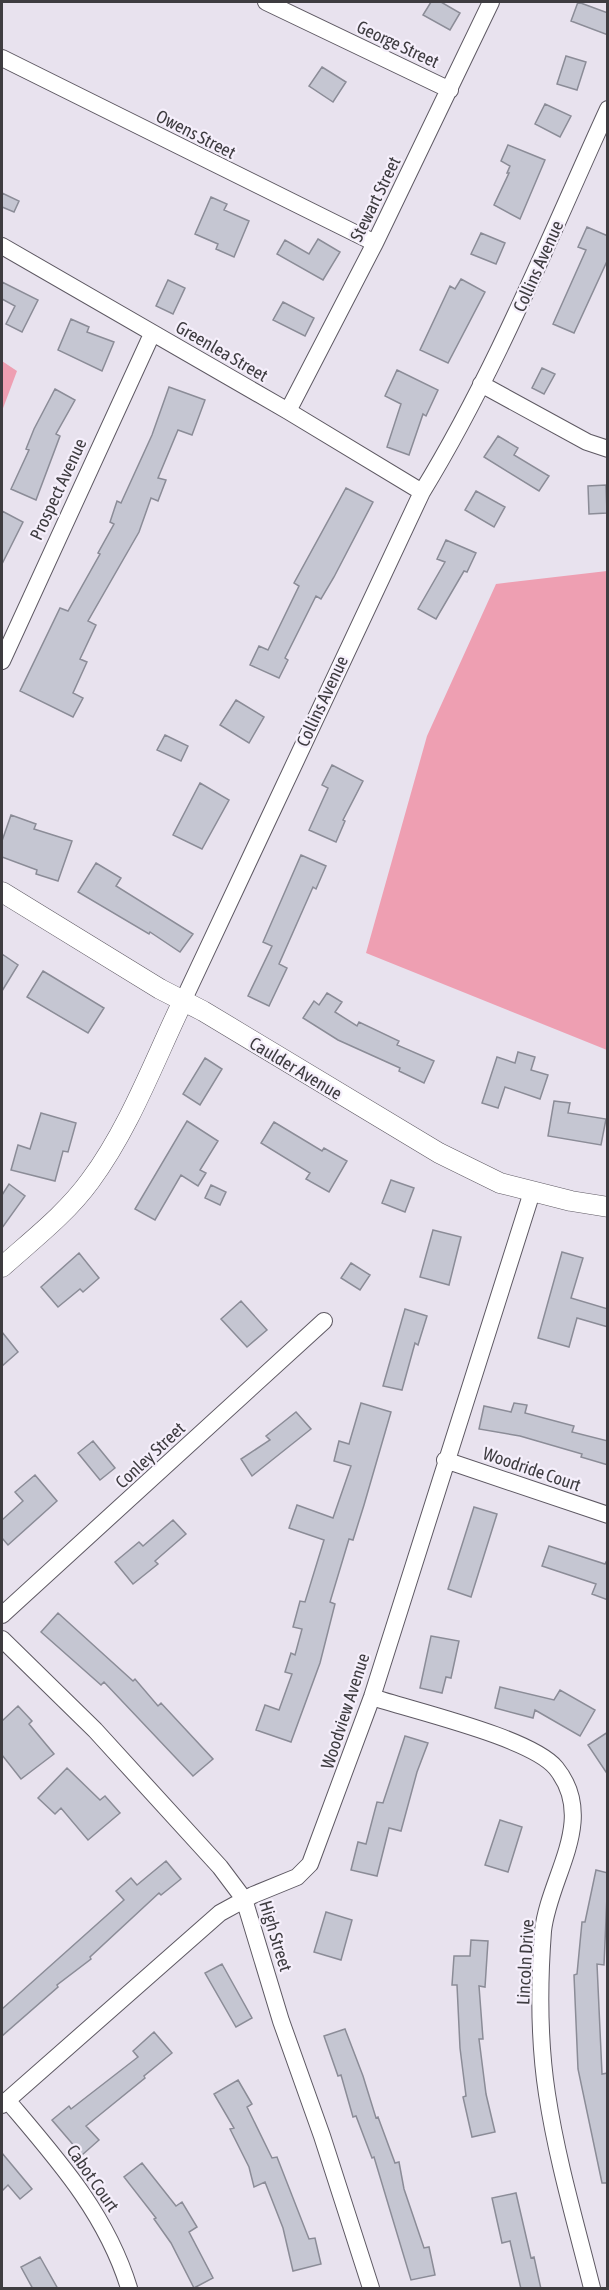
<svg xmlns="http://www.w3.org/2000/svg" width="609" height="2290" viewBox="0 0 609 2290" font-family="'Asap Condensed',sans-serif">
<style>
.green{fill:#ee9fb2}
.building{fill:#c5c6d2;stroke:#8b8c97;stroke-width:1.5}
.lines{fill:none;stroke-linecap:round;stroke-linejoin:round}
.minor-casing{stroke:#5e5963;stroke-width:18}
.tertiary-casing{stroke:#5e5963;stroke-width:21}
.minor{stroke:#fff;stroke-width:16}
.tertiary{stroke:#fff;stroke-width:20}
.labels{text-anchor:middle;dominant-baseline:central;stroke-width:4.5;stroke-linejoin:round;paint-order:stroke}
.street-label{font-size:18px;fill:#3e3c40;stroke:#f5effb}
</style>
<rect width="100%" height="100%" fill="#e8e2ee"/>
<path class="green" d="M2,361L17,371L2,411Z
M607,571H608L607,1050L366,953L427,736L496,584Z"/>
<path class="building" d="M431,2H441L460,13L450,30L423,15Z
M578,2L608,13V35L571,21Z
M566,56L586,62L577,90L557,84Z
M322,67L346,82L333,102L309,86Z
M545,104L571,116L560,137L535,124Z
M508,145L545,160L520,219L494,205L509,173H507L510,166L501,161Z
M2,193L19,201L14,212L2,207Z
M211,197L227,204L224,210L249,221L234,257L216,249L218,244L195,234Z
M587,227L608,236V259L574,333L553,324L586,250L578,247Z
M481,233L505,243L496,264L471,254Z
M318,239L340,252L323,280L277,254L285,240L309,254Z
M461,279L485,292L448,363L420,350L450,286L455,289Z
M168,280L185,288L173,314L156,306Z
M2,282L38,300L22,332L6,324L15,306L2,299Z
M283,302L314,318L305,336L273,320Z
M71,319L89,327L87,332L114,342L102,371L58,350Z
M542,368L555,374L544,394L532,388Z
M397,370L438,390L426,416L423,414L409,455L387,447L401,404L385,396Z
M169,387L205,400L192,435L178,430L158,478L166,480L158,501L151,498L139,532L88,621L96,625L80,659L87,662L73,693L83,698L73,717L20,691L60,608L68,611L100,554L98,553L114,524L110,522L117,501L121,503L152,435Z
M55,389L75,400L56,434L60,436L36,500L11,489L29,450L26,449L34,429Z
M498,436L518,448L514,455L549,476L539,491L484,457Z
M606,485L607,513L589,514L588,486Z
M346,488L373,502L334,577L321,599L316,596L285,658L288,660L279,678L250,665L259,646L268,650L299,586L294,583Z
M476,491L505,507L494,527L465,510Z
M2,511L23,522L2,564Z
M446,540L476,553L467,572L464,571L436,619L418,609L445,562L437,559Z
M236,700L264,717L249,743L220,725Z
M165,735L188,746L181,761L157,750Z
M332,765L363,781L343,820L345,821L336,842L309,830L328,788L322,785Z
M200,783L229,800L202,849L173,835Z
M11,815L36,824L34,829L72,841L58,881L36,874L37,870L2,857V841Z
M301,855L326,866L316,889L313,887L279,964L287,968L269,1006L248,996L272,946L263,942Z
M96,863L121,878L116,886L193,934L180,952L150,932L149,934L78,892Z
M2,954L18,965L2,991Z
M43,971L104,1008L88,1033L27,997Z
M327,993L342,1002L335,1012L357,1026L359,1022L399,1041L397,1045L434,1061L424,1083L399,1071L400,1068L338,1040L303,1018L314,1001L319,1005Z
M518,1052L535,1057L531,1070L548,1075L540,1099L505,1087L498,1108L482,1103L497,1057L515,1063Z
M205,1058L222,1069L200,1105L183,1094Z
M554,1101L570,1103L568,1113L606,1119L601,1145L548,1136Z
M41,1113L76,1123L68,1152L63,1151L55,1181L11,1170L18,1145L30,1149Z
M187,1121L218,1141L200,1170L206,1173L198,1186L181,1175L155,1220L135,1209Z
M274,1122L322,1151L324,1148L347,1161L329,1192L306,1179L310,1173L261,1143Z
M391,1180L414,1188L405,1212L382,1203Z
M9,1184L25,1196L2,1228V1195Z
M211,1185L226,1192L220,1205L205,1198Z
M433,1230L461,1237L449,1285L420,1277Z
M562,1252L583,1258L571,1298L608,1309V1327L577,1318L569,1347L538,1338Z
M79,1253L99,1278L83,1292L80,1289L58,1307L41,1287Z
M351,1263L370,1275L360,1290L341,1278Z
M241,1301L267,1330L247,1347L221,1319Z
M405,1309L427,1316L418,1345L415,1343L402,1390L383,1386Z
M2,1332L18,1352L2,1366Z
M361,1403L391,1412L364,1505L353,1540L349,1539L330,1602L335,1604L320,1663L291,1742L256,1730L265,1705L279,1710L292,1674L285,1672L291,1653L295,1655L302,1629L293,1627L300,1601L305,1602L324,1540L289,1528L297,1505L333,1518L351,1466L334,1461L339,1441L349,1444Z
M514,1403L527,1405L525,1413L574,1426L572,1432L608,1441V1465L581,1457L582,1454L520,1436L479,1429L484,1406L511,1412Z
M296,1412L311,1429L252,1476L241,1459L270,1440L266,1436Z
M93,1441L115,1468L100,1480L78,1453Z
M35,1475L57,1501L8,1545L2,1538V1520L23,1501L15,1492Z
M474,1507L497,1514L471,1597L448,1589Z
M173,1520L186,1534L155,1561L158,1564L133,1584L115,1562L139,1542L143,1546Z
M549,1546L605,1564L608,1558V1600L592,1594L596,1584L542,1566Z
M58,1613L133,1681L135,1679L158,1706L161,1703L213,1759L193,1776L104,1682L101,1685L41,1632Z
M431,1636L459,1641L451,1678L446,1677L442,1693L420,1688Z
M500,1687L554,1700L560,1690L595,1710L580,1736L535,1710L533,1718L495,1708Z
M18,1706L32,1721L29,1724L54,1754L21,1779L2,1755V1721Z
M608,1732V1775L588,1745Z
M405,1736L428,1743L417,1772L401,1831L389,1828L377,1876L351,1870L358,1842L366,1844L377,1802L383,1803Z
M67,1768L100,1800L105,1796L120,1813L88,1840L61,1808L55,1814L38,1798Z
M500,1820L522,1827L508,1872L485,1865Z
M166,1861L181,1879L161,1895L159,1893L90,1957L91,1959L57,1985L58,1987L2,2036V2009L124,1900L116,1891L131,1878L137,1885Z
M596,1870L608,1873L604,1965L597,1964L602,2074L608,2073V2183H602L578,2069L574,1975L577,1974L582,1922H585Z
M326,1912L352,1920L341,1960L314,1952Z
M471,1940L488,1941L485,1987L479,1986L483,2039H479L486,2094L495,2132L472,2137L463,2097L466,2096L460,2048L457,1985H452L454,1956H470Z
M222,1964L252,2018L236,2027L205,1973Z
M345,2029L363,2076L376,2118L378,2117L395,2163L399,2162L404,2189L424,2248L429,2247L435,2275L411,2280L374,2157L372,2158L356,2116L353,2117L341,2075L338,2076L324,2036Z
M154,2032L172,2053L144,2076L145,2078L86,2126L99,2140L82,2155L52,2120L69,2106L71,2109L138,2057L133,2051Z
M238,2080L252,2104L247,2107L272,2158L277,2157L309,2239L315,2238L321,2264L293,2271L283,2228L265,2182L254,2187L249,2167L230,2129L234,2128L214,2094Z
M2,2153L32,2189L20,2199L8,2185L2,2191Z
M142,2163L176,2206L182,2202L197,2227L189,2232L213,2278L194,2288L171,2243L154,2219L156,2218L124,2177Z
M516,2193L531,2258L534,2257L541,2289H521L510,2241L502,2243L492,2198Z
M40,2257L58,2289H33L21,2267Z"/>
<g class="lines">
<g class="minor-casing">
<path id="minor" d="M266,2L450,90
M2,58L375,243
M2,246L288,411L422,492
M481,384L587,442L608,449
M288,411L375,243L491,2
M2,661L152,334
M183,1001L422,492C496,371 549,238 608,109
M445,1460L608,1515
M2,1615L324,1321
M2,1639L95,1730L220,1867L244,1899L281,2021L322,2136L371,2288
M372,1697C414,1711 532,1738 556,1768C598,1820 549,1876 543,1931C539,1984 539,2042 547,2094C557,2160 576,2224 592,2288
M7,2100C57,2159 106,2213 129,2288
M2,2105L220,1913L253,1895L297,1877L310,1864L372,1697L532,1192"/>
</g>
<g class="tertiary-casing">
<path id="tertiary" d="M2,892L160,989L203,1011L439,1153L500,1183L571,1201L608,1207
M2,1267C32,1240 66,1214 90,1181C130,1127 154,1061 183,1001"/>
</g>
<use href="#minor" class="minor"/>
<use href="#tertiary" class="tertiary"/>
</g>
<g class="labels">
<g class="street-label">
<text transform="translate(398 44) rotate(25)">George Street</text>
<text transform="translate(196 134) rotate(27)">Owens Street</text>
<text transform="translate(375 199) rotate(-64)">Stewart Street</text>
<text transform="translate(538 266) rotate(-66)">Collins Avenue</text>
<text transform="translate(222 351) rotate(30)">Greenlea Street</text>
<text transform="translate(58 489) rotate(-65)">Prospect Avenue</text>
<text transform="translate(322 701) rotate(-65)">Collins Avenue</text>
<text transform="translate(296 1068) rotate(31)">Caulder Avenue</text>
<text transform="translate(150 1455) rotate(-43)">Conley Street</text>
<text transform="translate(532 1469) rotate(19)">Woodride Court</text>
<text transform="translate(345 1711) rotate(-72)">Woodview Avenue</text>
<text transform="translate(276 1936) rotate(73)">High Street</text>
<text transform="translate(525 1962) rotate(-87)">Lincoln Drive</text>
<text transform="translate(93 2178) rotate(55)">Cabot Court</text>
</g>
</g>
<rect width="609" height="2290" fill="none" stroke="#3e3c40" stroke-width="6"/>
</svg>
